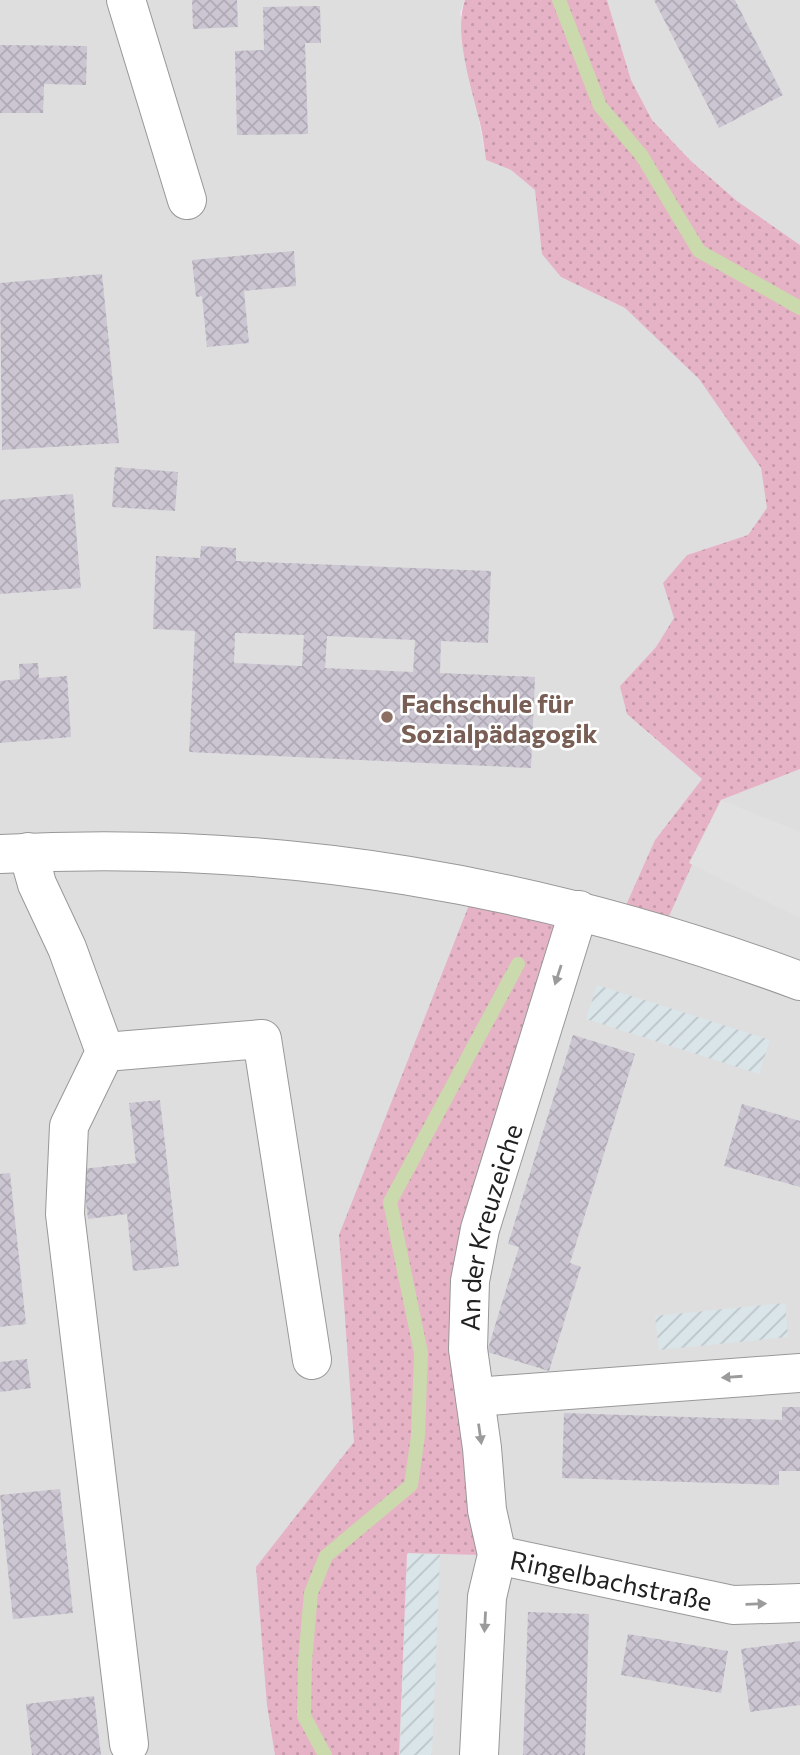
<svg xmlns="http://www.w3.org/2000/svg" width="800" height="1755" viewBox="0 0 800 1755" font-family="Commissioner,sans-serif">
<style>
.residential{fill:#dededf}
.industrial{fill:url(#industrial-furrows)}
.grass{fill:url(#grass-dots)}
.parking{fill:#e1e1e1}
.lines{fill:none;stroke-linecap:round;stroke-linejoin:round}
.stream{stroke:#cbdaac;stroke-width:14}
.building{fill:url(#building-cross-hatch);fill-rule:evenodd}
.minor-casing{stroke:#989898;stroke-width:40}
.minor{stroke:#fff;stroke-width:38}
.oneway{fill:#9b9b9b}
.education-dot{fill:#8d6e63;stroke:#fff;stroke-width:2.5}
.labels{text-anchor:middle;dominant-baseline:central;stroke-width:5;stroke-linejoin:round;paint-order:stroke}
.education-label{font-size:26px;font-weight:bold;fill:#785e54;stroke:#fff;text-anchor:start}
.street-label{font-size:26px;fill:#212121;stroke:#fff}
</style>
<defs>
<pattern id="industrial-furrows" width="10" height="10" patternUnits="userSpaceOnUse" patternTransform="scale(1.75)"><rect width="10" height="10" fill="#dae5e9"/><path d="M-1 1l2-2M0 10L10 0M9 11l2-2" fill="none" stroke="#bbc4c8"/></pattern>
<pattern id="grass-dots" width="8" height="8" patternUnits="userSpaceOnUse" patternTransform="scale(1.75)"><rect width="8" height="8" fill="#e6b2c6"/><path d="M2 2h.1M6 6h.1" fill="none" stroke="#c599aa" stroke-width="1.8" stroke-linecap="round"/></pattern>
<pattern id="building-cross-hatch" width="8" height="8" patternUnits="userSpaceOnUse" patternTransform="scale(1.75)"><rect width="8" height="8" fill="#ccc6d3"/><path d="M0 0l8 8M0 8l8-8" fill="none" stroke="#afaab5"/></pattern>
</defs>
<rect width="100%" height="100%" fill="#eee8f0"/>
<path class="residential" d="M0,0H465L460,13L486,160L511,170L535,190L539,214L561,277L625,308L672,351L699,379L761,468L768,508L748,535L687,555L664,583L675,618L656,647L620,686L646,731L702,779L655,840L721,800L800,769V1755H0Z
M607,0H800V245L737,201L691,161L652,120L631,80Z"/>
<path class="industrial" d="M597,985L770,1040L759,1074L586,1019Z
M785,1303L788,1337L659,1350L655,1316Z
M407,1553L440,1555L432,1755H400Z"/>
<path class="grass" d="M465,0H607L631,80L652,120L691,161L737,201L800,245V769L721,800L661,934L619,921L655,840L702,779L627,714L620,686L656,647L674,618L663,583L687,555L748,535L767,508L761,468L699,379L625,308L561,277L542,254L535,190L511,170L486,160C484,148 483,135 480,123C472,89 453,33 465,0Z
M471,900L572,927L489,1176L480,1555L407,1553L399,1755H275L267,1705L256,1567L354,1442L339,1235Z"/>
<path class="parking" d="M721,800L800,832V918L689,863Z"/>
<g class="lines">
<path class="stream" d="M559,0L600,106L642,156L699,251L800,308
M325,1755L304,1716L305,1662L311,1593L326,1556L411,1485L418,1436L421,1353L390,1202L518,964"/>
</g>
<path class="building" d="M192,0H237L238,27L193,29Z
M654,0H735L783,95L719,128Z
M320,6L321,43H305L308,134L237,135L235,51L264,50L263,7Z
M0,45L87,46L86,85L44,84L43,113H0Z
M294,251L296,286L244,291L249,343L207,347L202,296L196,297L192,260Z
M102,274L119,443L2,450L0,283Z
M115,467L178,472L175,511L112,507Z
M73,494L81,588L0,594V500Z
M201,546L236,548V561L491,571L488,643L441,641L440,673L535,677L531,768L189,752L195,631L153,629L156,556L200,558ZM235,633L304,635L302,666L234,663ZM327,636L415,640L413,672L325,668Z
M38,663L39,678L67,676L71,737L0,743V681L20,679L19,664Z
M573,1035L635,1054L570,1263L581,1267L549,1371L487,1352L519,1247L508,1244Z
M160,1100L179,1266L133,1271L127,1214L88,1219L82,1169L136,1163L129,1103Z
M742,1104L800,1121V1187L724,1166Z
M10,1173L26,1324L0,1327V1174Z
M27,1359L31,1388L0,1392V1362Z
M782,1407H800V1471H779V1485L562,1478L564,1413L782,1420Z
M60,1489L73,1613L13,1619L0,1495Z
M528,1612L589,1614L585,1755H523Z
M628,1634L728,1651L721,1693L621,1675Z
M800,1641V1705L750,1712L741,1649Z
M94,1696L101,1755H32L26,1704Z"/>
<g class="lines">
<g class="minor-casing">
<g id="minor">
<path d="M126,0L187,200"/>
<path d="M28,852L37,884L67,948L105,1052L69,1126L65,1214L129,1744"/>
<path d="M0,854C278,839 540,884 800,981"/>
<path d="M105,1052L262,1039L312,1360"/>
<path d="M475,1397L800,1373"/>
<path id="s1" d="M497,1555L733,1605L800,1603"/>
<path id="s2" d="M479,1755L487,1597L497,1555L487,1510L482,1448L468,1349L470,1281L480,1229L579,910"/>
</g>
</g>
<use href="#minor" class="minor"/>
</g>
<defs><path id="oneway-solid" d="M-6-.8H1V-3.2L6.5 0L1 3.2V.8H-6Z" transform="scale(1.75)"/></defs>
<g class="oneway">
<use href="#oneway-solid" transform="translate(558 975) rotate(108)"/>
<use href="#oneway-solid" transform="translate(732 1377) rotate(176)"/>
<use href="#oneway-solid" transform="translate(480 1434) rotate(82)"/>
<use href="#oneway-solid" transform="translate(756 1604) rotate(-2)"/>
<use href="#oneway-solid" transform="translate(485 1622) rotate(93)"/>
</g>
<circle class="education-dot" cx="387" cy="717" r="7"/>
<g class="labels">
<g class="education-label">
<text x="401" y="702">Fachschule für<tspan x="401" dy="30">Sozialpädagogik</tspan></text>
</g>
<g class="street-label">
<text stroke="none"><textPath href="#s2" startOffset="534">An der Kreuzeiche</textPath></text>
<text stroke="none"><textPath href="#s1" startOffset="117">Ringelbachstraße</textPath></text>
</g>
</g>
</svg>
